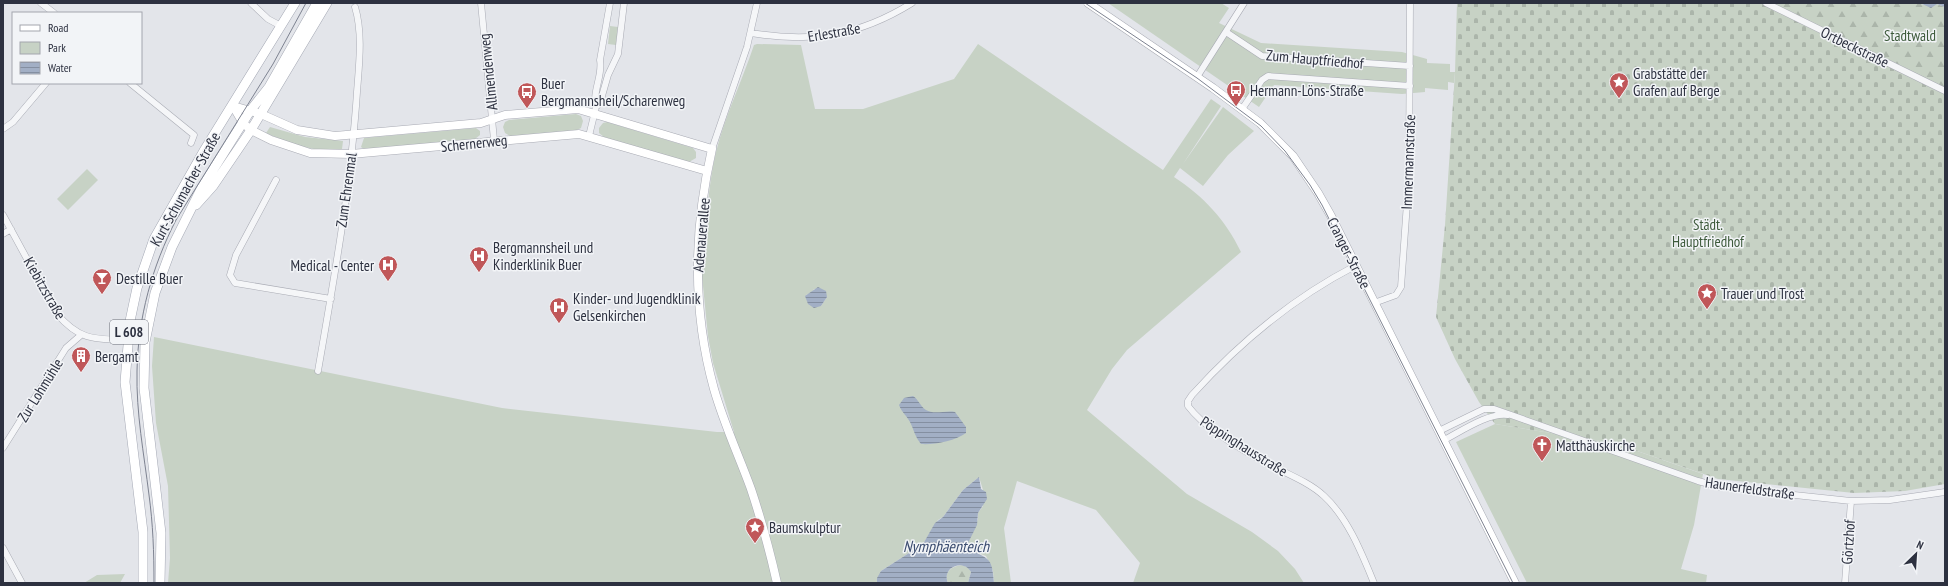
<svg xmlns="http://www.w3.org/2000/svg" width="1948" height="586" viewBox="0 0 1948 586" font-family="'PT Sans Narrow',sans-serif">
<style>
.green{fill:#c7d2c5;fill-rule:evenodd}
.forest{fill:url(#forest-firs)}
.cemetery{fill:url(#cemetery-stones)}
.water{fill:url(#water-rules)}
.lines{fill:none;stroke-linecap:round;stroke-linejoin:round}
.street-casing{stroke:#a9abb4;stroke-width:7}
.secondary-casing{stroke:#a9abb4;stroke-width:9}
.primary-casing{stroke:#a4a8b4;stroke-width:10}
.street{stroke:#f5f6f8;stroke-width:6}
.secondary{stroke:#fff;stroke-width:8}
.primary{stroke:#fff;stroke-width:9}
.tram{stroke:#7e8391;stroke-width:1}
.labels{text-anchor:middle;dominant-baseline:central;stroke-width:3;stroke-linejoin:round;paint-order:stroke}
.shield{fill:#f2f4f7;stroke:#686c77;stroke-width:1}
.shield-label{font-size:14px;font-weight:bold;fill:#2d3140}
.street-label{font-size:15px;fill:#2d3140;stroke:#f2f4f7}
.park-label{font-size:15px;fill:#3d5a3b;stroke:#f2f4f7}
.poi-label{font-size:15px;fill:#2d3140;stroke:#f2f4f7;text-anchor:start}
.water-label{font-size:16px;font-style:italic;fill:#3b4c6f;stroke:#f2f4f7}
</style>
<defs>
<pattern id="forest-firs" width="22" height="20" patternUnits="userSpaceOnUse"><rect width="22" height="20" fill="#c7d2c5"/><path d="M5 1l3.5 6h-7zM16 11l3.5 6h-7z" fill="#abb5aa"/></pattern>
<pattern id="cemetery-stones" width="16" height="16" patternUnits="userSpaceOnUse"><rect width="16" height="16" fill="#c7d2c5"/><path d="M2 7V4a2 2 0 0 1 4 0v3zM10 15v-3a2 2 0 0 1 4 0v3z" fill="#abb5aa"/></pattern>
<pattern id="water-rules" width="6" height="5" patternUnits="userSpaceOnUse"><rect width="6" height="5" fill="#a2afc5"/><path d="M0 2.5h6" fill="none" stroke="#848fa1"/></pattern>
</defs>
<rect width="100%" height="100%" fill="#e3e5ea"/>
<path class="green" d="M1108,3H1221L1229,8L1219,23L1261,43L1402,52L1427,59V63L1450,64V72H1455L1454,83L1448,82V90L1425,88V92L1402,94L1274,85L1259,107Z
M610,26L618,27L616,45L608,44Z
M757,44L801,45L815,109H863L954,79L978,44L1163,170L1211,99L1221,106L1183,164L1223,107L1254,131L1228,155L1203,186L1180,168L1174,177C1204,197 1225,219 1241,252L1127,350L1112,369L1087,410L1187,494L1252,532L1278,551L1295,569L1304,583H1133L1140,563L1096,510L1017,481L1004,528L1011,583H994L993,571L986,556L970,550L968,543L978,519V513L983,506V490L979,477L963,490L943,517L938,520L923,544L881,571L877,583H168L170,558L168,486L156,423L152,366L154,337L502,408L717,432H734L713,363L708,336L702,276L704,268C706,230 707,190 716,152C725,116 742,81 754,45ZM814,289L822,290L827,297L821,306L809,304L806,295L812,293Z
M576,114L581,116L583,121L581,128L577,130L510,136L505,133L503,127L505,122L509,120Z
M607,122L693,148L696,152V158L689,162L604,137L599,133V128L603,123Z
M270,127L305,137L343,141L342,149C324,156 284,141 266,133Z
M476,128L480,131V135L475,139L364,149L361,147L364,138Z
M87,169L98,180L68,210L57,199Z
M1495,424L1614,443L1703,474L1694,525L1681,569L1707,575L1706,583H1527L1456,442Z
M125,574L120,583H84L97,575Z"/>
<path class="forest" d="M1772,3H1920L1924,5L1937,4L1945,7V88Z
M962,565L969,568L971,572L968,583H948C943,572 952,566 962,565Z"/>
<path class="cemetery" d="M1457,3H1760L1945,93V484L1905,491L1854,493L1718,479L1614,443L1495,424L1479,402L1455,359L1436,317L1445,225L1455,72Z"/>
<path class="water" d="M1920,3H1945V7L1937,4L1931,8Z
M818,287L826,291L827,297L821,306L814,308L808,304L805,296Z
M913,396C919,400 920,406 926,410C934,415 946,410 955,412L966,427V433C955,441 934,445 921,444C915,437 914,430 910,422C907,416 902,413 899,405L904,398Z
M979,477L981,489L986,492L987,499L978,513L977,525L968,543L971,550C991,560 992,559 994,583H968L971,572C963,558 941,568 948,583H877V578L881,571L923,544L935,523L943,517L963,490Z"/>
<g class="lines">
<g class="street-casing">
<path id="street" d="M41,3L54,13
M251,3L268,19L281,26
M481,3L494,140
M1766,3L1945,91
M1226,32L1262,56L1410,66
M751,33C812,43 859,36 912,3
M1197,77L1244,3
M130,83L194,135L191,143
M596,107C592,91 603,76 600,60L610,3
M1242,109L1262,80L1268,76L1410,86
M3,129L13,122L46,83
M589,136L596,107L600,103L608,75L618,54L624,3
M712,149L747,47L757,3
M276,180L236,255L230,275L235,283L331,299
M3,215L57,314C80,341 95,339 128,340
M3,234L11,229
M1355,266C1293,298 1239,343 1192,395L1188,401V406C1206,430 1245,452 1272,466C1290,475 1310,483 1324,496C1348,518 1362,554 1374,583
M1374,303L1396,295L1401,287L1409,175L1410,3
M318,371C334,279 351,185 357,92C359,65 363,33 355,7
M1439,431L1484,409H1494L1698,481L1720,487L1851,501L1890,500L1945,492
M1444,440C1460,432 1489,412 1508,415
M3,448L66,348L81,335
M3,548L22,583
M1845,583L1851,501"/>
</g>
<g class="secondary-casing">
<path id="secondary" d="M1088,3L1213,88L1260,123L1293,156L1318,193L1331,216L1515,583
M233,106L261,114L297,130L335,136L481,123L505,115L578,109L712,149C694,228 692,310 714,389C724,424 739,456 751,489C761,519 770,552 777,583
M233,106L243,123L251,130L271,140L310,153L351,154L579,134L707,171"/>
</g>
<g class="primary-casing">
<path id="primary" d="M196,205L213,186L251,130L327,3
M143,583V532L125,382L130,321L137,288L154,239L205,149L295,3
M160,583L161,533L144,388L145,342L155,293L172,247L201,189L250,111L269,87L317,3"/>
</g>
<use href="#street" class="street"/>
<use href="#secondary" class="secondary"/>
<use href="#primary" class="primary"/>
<path class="tram" d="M1085,3L1197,78L1261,126L1285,151L1310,185L1322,205L1513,583
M154,583C154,553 153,524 149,495C144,454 136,413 137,371C138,317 152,267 176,220L273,64L306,3"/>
</g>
<defs>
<g id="sight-pin" transform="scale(1)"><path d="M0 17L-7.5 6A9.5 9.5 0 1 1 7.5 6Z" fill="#c05759" stroke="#f2f4f7"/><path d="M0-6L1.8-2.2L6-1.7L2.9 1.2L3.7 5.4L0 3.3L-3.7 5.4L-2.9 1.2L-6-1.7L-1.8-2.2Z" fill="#fff"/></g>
<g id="bus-pin" transform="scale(1)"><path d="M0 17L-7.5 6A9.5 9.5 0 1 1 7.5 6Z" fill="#c05759" stroke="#f2f4f7"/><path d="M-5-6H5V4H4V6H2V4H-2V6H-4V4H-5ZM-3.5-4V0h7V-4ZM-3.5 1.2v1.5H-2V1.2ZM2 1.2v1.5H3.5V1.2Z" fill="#fff"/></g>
<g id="hospital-pin" transform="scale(1)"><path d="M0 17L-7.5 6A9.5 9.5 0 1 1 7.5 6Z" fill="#c05759" stroke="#f2f4f7"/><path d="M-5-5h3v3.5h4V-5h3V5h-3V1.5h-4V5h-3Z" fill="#fff"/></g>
<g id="bar-pin" transform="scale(1)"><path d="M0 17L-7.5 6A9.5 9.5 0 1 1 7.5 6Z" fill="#c05759" stroke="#f2f4f7"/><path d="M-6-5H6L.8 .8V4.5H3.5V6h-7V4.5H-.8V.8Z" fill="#fff"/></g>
<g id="building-pin" transform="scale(1)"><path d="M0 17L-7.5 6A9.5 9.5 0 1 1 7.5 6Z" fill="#c05759" stroke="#f2f4f7"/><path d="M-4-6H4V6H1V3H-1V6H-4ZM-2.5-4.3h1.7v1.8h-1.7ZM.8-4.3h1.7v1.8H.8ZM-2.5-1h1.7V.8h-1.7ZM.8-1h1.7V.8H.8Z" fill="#fff"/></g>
<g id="church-pin" transform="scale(1)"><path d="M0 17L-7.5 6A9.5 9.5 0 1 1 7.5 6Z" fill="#c05759" stroke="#f2f4f7"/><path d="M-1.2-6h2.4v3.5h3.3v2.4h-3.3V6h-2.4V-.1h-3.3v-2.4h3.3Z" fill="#fff"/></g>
</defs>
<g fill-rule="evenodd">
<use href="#sight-pin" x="1619" y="82"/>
<use href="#bus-pin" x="1236" y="90"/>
<use href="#bus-pin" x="527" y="92"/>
<use href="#hospital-pin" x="479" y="256"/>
<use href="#hospital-pin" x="388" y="265"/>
<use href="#bar-pin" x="102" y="278"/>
<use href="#sight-pin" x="1707" y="293"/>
<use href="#hospital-pin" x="559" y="307"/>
<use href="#building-pin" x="81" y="356"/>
<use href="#church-pin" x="1542" y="445"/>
<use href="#sight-pin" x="755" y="527"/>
</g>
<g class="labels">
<rect class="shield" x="110" y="320" width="38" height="24" rx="3"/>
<g class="shield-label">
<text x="129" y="332">L 608</text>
</g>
<g class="street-label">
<text transform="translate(834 32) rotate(-10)">Erlestraße</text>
<text transform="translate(1855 47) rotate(26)">Ortbeckstraße</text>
<text transform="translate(1315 59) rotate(5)">Zum Hauptfriedhof</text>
<text transform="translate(488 72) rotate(-96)">Allmendenweg</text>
<text transform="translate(474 143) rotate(-6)">Schernerweg</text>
<text transform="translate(1408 162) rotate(-88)">Immermannstraße</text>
<text transform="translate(185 189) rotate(-61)">Kurt-Schumacher-Straße</text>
<text transform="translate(346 190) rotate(-82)">Zum Ehrenmal</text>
<text transform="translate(701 235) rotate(-85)">Adenauerallee</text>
<text transform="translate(1349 253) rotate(63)">Cranger Straße</text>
<text transform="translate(45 288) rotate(60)">Kiebitzstraße</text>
<text transform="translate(40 390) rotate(-58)">Zur Lohmühle</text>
<text transform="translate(1244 446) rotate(32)">Pöppinghausstraße</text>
<text transform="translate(1750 488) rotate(8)">Haunerfeldstraße</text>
<text transform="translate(1848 542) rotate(-86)">Görtzhof</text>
</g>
<g class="park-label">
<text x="1910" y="35">Stadtwald</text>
<text x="1708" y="224">Städt.<tspan x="1708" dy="17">Hauptfriedhof</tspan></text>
</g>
<g class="poi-label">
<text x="1633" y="73">Grabstätte der<tspan x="1633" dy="17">Grafen auf Berge</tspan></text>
<text x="541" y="83">Buer<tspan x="541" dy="17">Bergmannsheil/Scharenweg</tspan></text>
<text x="1250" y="90">Hermann-Löns-Straße</text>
<text x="493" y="247">Bergmannsheil und<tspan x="493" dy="17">Kinderklinik Buer</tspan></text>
<text x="374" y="265" text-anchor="end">Medical - Center</text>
<text x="116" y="278">Destille Buer</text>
<text x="1721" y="293">Trauer und Trost</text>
<text x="573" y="298">Kinder- und Jugendklinik<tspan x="573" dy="17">Gelsenkirchen</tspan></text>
<text x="95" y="356">Bergamt</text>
<text x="1556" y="445">Matthäuskirche</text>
<text x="769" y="527">Baumskulptur</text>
</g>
<g class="water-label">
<text x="946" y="546">Nymphäenteich</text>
</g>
</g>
<rect width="1948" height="586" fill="none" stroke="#2d3140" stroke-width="8"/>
<rect x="12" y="12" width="130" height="72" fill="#f2f4f7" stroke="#a3a6ae"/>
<rect x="20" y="25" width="20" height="6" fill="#ffffff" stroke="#a3a6ae"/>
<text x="48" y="32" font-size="12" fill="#2d3140">Road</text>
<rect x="20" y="42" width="20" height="12" fill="#c7d2c5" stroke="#a3a6ae"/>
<text x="48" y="52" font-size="12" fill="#2d3140">Park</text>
<rect x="20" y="62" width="20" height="12" fill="url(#water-rules)" stroke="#a3a6ae"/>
<text x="48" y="72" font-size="12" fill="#2d3140">Water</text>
<g transform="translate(1916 554) rotate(25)" stroke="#f2f4f7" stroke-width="3" paint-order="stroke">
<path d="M0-3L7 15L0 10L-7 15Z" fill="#2d3140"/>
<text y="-6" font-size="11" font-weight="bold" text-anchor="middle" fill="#2d3140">N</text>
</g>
</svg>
